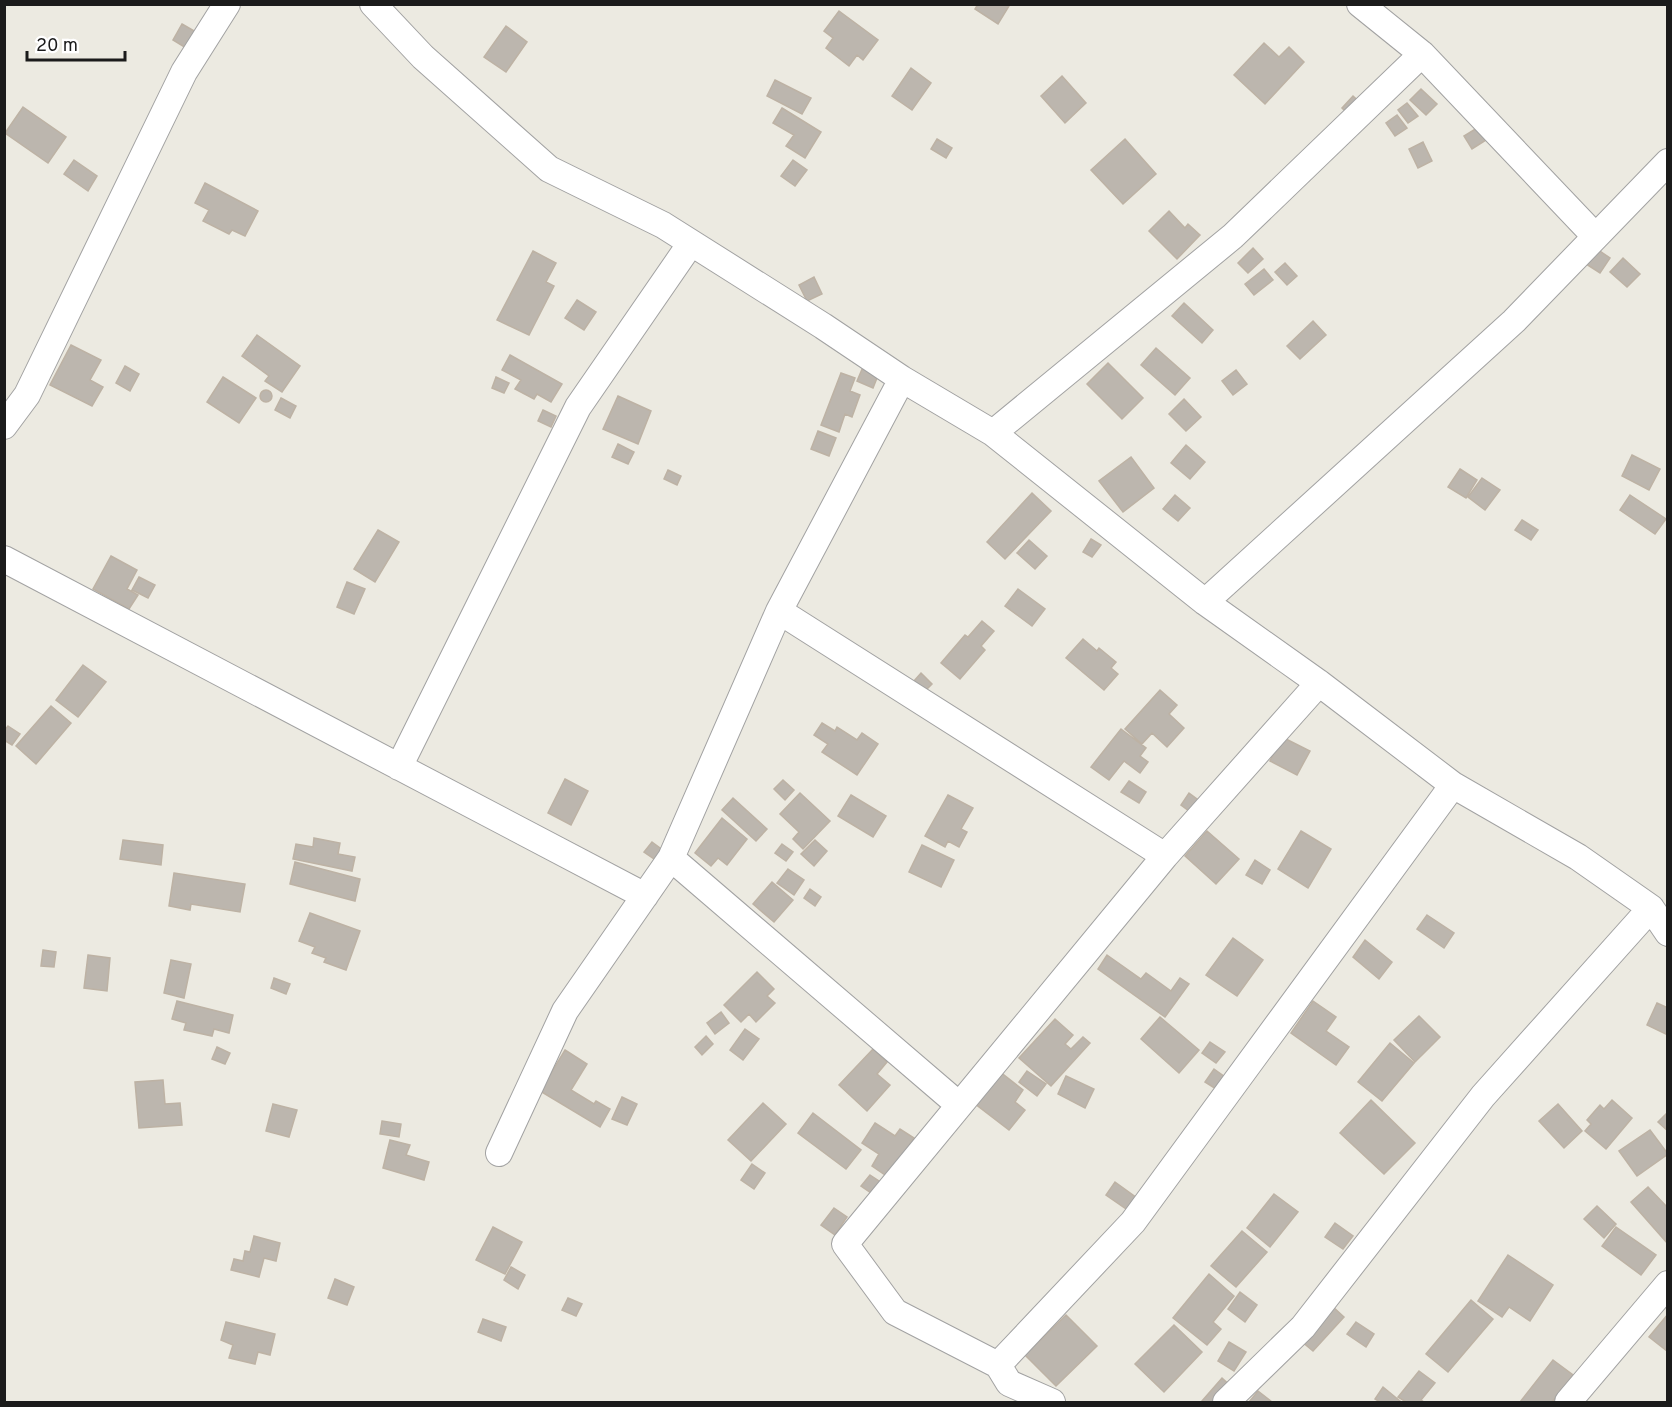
<svg xmlns="http://www.w3.org/2000/svg" width="1672" height="1407" viewBox="0 0 1672 1407" font-family="Overpass,sans-serif">
<style>
.building{fill:#bcb6ae;stroke:#bdb2a4;stroke-width:1.5}
.lines{fill:none;stroke-linecap:round;stroke-linejoin:round}
.street-casing{stroke:#a2a2a2;stroke-width:28}
.street{stroke:#fff;stroke-width:26}
</style>
<rect width="100%" height="100%" fill="#eceae1"/>
<path class="building" d="M978,4H1006L1009,6L998,24L975,9Z
M839,11L878,40L863,60L857,55L849,66L826,48L833,38L824,31Z
M182,24L196,32L186,48L173,40Z
M506,26L527,42L506,72L484,57Z
M1264,43L1279,57L1289,47L1304,62L1265,104L1234,75Z
M911,68L931,83L912,110L892,96Z
M1062,76L1086,103L1065,123L1041,96Z
M775,80L811,98L802,114L767,96Z
M1421,89L1437,104L1426,115L1410,100Z
M1353,96L1365,107L1353,119L1342,108Z
M1407,103L1418,116L1408,123L1398,110Z
M23,107L66,137L48,163L5,133Z
M782,108L821,132L805,158L786,146L794,135L773,123Z
M1397,115L1407,128L1395,136L1386,123Z
M1477,128L1486,140L1472,149L1464,136Z
M937,139L952,148L946,158L931,149Z
M1125,139L1156,174L1123,204L1091,170Z
M1423,142L1432,161L1418,168L1409,149Z
M74,160L97,176L88,191L64,174Z
M793,160L807,170L795,186L781,176Z
M205,183L258,211L245,236L232,230L229,234L203,221L209,210L195,203Z
M1169,211L1185,228L1188,224L1200,235L1177,259L1149,231Z
M1594,247L1610,258L1600,273L1583,262Z
M1253,248L1263,259L1248,273L1238,263Z
M533,251L556,263L546,282L554,286L529,335L497,320Z
M1623,258L1640,274L1627,287L1610,272Z
M1285,263L1297,276L1287,285L1275,272Z
M1264,269L1273,280L1254,295L1245,284Z
M814,277L822,294L807,301L799,285Z
M577,300L596,312L584,330L565,318Z
M1184,303L1213,330L1202,343L1172,316Z
M1313,321L1326,335L1300,359L1287,346Z
M257,335L300,366L282,392L265,381L269,376L242,356Z
M71,345L101,360L90,380L103,387L92,406L50,385Z
M1156,348L1190,378L1175,395L1141,365Z
M510,355L562,384L551,402L537,394L534,399L515,389L521,380L502,370Z
M1108,363L1143,398L1122,419L1087,384Z
M125,366L139,374L130,391L116,383Z
M863,367L879,373L873,388L857,381Z
M1236,370L1247,384L1233,395L1222,381Z
M841,373L855,378L850,391L860,395L852,417L845,414L839,432L821,425Z
M223,377L256,398L239,423L207,402Z
M496,377L509,383L504,393L492,388Z
M260 396a6 6 0 1 1 12 0a6 6 0 1 1-12 0Z
M618,396L651,411L638,444L603,429Z
M281,398L296,406L290,418L275,410Z
M1184,399L1201,417L1186,431L1169,414Z
M543,410L556,416L551,427L538,421Z
M818,431L836,438L829,456L811,449Z
M618,444L634,452L628,464L612,457Z
M1186,445L1205,462L1190,479L1171,463Z
M1632,455L1660,469L1649,490L1622,476Z
M1131,457L1154,488L1123,512L1099,481Z
M1460,469L1477,480L1466,498L1448,487Z
M668,470L681,476L677,485L664,479Z
M1482,478L1500,490L1485,510L1468,497Z
M1032,493L1051,511L1005,559L987,542Z
M1175,495L1190,508L1178,521L1163,509Z
M1630,495L1666,519L1655,534L1620,510Z
M1522,520L1538,530L1531,540L1515,530Z
M378,530L399,542L375,582L354,569Z
M1091,539L1101,545L1092,557L1083,552Z
M1029,540L1047,556L1035,569L1017,553Z
M111,556L137,570L127,589L138,595L129,609L93,589Z
M139,577L155,585L148,598L132,590Z
M347,582L365,589L354,614L337,607Z
M1018,589L1045,609L1032,626L1005,606Z
M982,621L994,631L981,646L985,650L960,679L941,663L965,635L968,637Z
M1083,639L1097,651L1099,648L1116,662L1111,668L1118,674L1104,690L1066,658Z
M83,665L106,682L78,717L56,700Z
M921,673L932,684L925,691L914,681Z
M1160,690L1177,705L1169,714L1184,728L1167,747L1152,733L1142,744L1125,729Z
M51,706L71,723L36,764L16,746Z
M822,723L835,731L837,727L857,740L862,733L878,744L857,775L822,752L828,744L814,735Z
M8,726L20,734L12,745L4,740V731Z
M1121,729L1146,748L1140,756L1148,762L1140,773L1124,761L1109,780L1091,767Z
M1282,737L1310,751L1297,775L1270,761Z
M565,779L588,791L571,825L548,813Z
M783,780L794,790L785,800L774,789Z
M1129,781L1146,792L1139,803L1121,792Z
M800,793L830,821L803,849L793,839L799,832L780,814Z
M1189,793L1201,802L1193,814L1181,805Z
M851,795L886,816L873,837L838,816Z
M948,795L973,808L961,829L967,832L959,847L948,841L945,847L925,836Z
M733,798L767,829L756,841L722,810Z
M722,818L747,839L727,865L718,858L711,866L695,853Z
M1207,831L1239,859L1216,884L1185,856Z
M1301,831L1331,849L1308,888L1278,869Z
M314,838L340,843L338,854L355,857L352,871L293,859L296,844L313,847Z
M123,840L163,845L161,865L120,859Z
M815,840L827,851L814,866L801,854Z
M652,842L664,851L657,861L644,852Z
M782,844L793,852L786,861L775,853Z
M922,845L954,860L941,887L909,872Z
M1255,860L1270,870L1262,884L1246,875Z
M295,862L360,879L355,901L290,884Z
M788,869L804,880L794,895L777,883Z
M174,873L245,884L240,912L191,904L190,910L169,906Z
M772,882L793,900L774,922L753,904Z
M810,889L821,897L815,906L804,898Z
M310,913L360,931L346,970L324,962L326,958L312,953L315,947L299,941Z
M1427,915L1454,933L1444,948L1417,929Z
M1233,938L1263,960L1237,996L1206,975Z
M1365,940L1392,962L1379,979L1353,957Z
M43,950L56,952L54,967L41,966Z
M88,955L110,958L107,991L84,988Z
M1107,955L1141,979L1146,973L1171,991L1180,978L1189,984L1165,1017L1098,969Z
M171,960L191,964L184,998L164,993Z
M757,972L774,989L767,996L775,1003L756,1022L749,1014L741,1022L724,1005Z
M274,978L290,984L286,994L271,988Z
M177,1001L233,1015L229,1033L214,1029L212,1036L184,1030L186,1023L172,1019Z
M1313,1001L1336,1017L1326,1031L1349,1047L1336,1065L1291,1033Z
M1657,1003L1668,1008V1035L1647,1025Z
M721,1012L729,1023L715,1034L707,1023Z
M1419,1016L1440,1037L1415,1062L1394,1040Z
M1160,1017L1199,1050L1179,1073L1141,1039Z
M1055,1019L1073,1035L1065,1044L1071,1049L1083,1037L1090,1043L1051,1086L1019,1058Z
M745,1029L759,1039L743,1060L730,1050Z
M706,1036L713,1044L702,1055L695,1047Z
M1210,1042L1225,1052L1216,1063L1202,1053Z
M1390,1043L1414,1063L1382,1101L1358,1082Z
M217,1047L230,1053L225,1064L212,1059Z
M873,1049L887,1062L877,1074L890,1085L867,1111L839,1085Z
M565,1050L587,1064L571,1090L594,1104L596,1101L610,1109L600,1127L540,1091Z
M1214,1069L1225,1077L1216,1089L1205,1082Z
M999,1071L1023,1090L1015,1102L1025,1110L1009,1130L974,1103Z
M1027,1071L1046,1084L1037,1096L1019,1082Z
M1066,1076L1094,1089L1085,1108L1058,1094Z
M163,1080L165,1104L180,1103L182,1125L139,1128L135,1082Z
M622,1097L637,1104L627,1125L612,1119Z
M1371,1100L1415,1143L1384,1174L1340,1133Z
M1612,1100L1632,1118L1606,1149L1585,1131L1591,1124L1587,1120L1600,1105L1604,1109Z
M763,1103L786,1124L751,1161L728,1140Z
M273,1104L297,1110L289,1137L266,1131Z
M1558,1104L1582,1131L1564,1148L1539,1121Z
M1668,1112V1131L1658,1122Z
M813,1113L861,1150L846,1169L798,1133Z
M382,1121L401,1124L399,1137L380,1134Z
M875,1123L895,1136L900,1129L914,1138L888,1177L872,1166L879,1154L862,1143Z
M1650,1130L1668,1154L1637,1176L1619,1151Z
M390,1140L410,1145L406,1155L429,1162L424,1180L383,1168Z
M752,1164L765,1173L754,1189L741,1180Z
M870,1175L882,1183L874,1195L861,1186Z
M1115,1182L1137,1198L1129,1211L1106,1195Z
M1648,1187L1668,1208V1244L1631,1202Z
M1274,1194L1298,1212L1270,1247L1247,1228Z
M1597,1206L1616,1224L1604,1238L1584,1219Z
M834,1208L847,1217L835,1235L821,1225Z
M1335,1223L1353,1236L1343,1249L1325,1237Z
M493,1227L522,1242L505,1274L476,1260Z
M1616,1227L1656,1255L1641,1275L1602,1246Z
M1242,1231L1267,1252L1236,1287L1211,1266Z
M254,1236L280,1243L276,1261L264,1258L259,1277L231,1270L234,1259L243,1261L245,1251L250,1252Z
M1508,1255L1553,1285L1530,1321L1509,1307L1502,1317L1478,1301Z
M511,1267L525,1275L518,1289L504,1280Z
M1209,1274L1234,1296L1213,1322L1221,1329L1207,1345L1173,1318Z
M335,1279L354,1287L347,1305L328,1298Z
M1240,1292L1257,1305L1245,1322L1228,1309Z
M568,1298L582,1304L576,1316L562,1310Z
M1471,1300L1493,1319L1448,1372L1426,1354Z
M1332,1306L1344,1317L1313,1351L1301,1341Z
M1668,1314V1350L1667,1351L1649,1337Z
M1066,1315L1097,1346L1056,1386L1025,1355Z
M483,1319L506,1327L501,1341L478,1332Z
M226,1322L275,1334L270,1355L258,1352L255,1364L229,1358L233,1345L221,1340Z
M1356,1322L1374,1334L1366,1347L1347,1334Z
M1174,1325L1202,1352L1164,1392L1135,1364Z
M1229,1342L1246,1352L1234,1371L1218,1361Z
M1553,1360L1573,1375L1552,1402H1520Z
M1419,1371L1435,1383L1421,1400L1424,1402H1406L1398,1397Z
M1222,1378L1233,1388L1220,1402H1203L1202,1401Z
M1383,1387L1400,1401L1399,1402H1380L1375,1399Z
M1258,1391L1272,1402H1249Z"/>
<g class="lines">
<g class="street-casing">
<path id="street" d="M373,4L423,57L549,169L663,225L823,326L902,379L993,433L1205,602L1319,683L1453,785L1578,857L1651,908L1668,933
M1360,4L1422,54L1595,236
M4,426L27,395L184,72L227,4
M993,433L1233,236L1422,54
M4,559L645,896
M1205,602L1514,321L1668,162
M779,611L1165,856
M399,767L578,407L691,243
M671,858L959,1105
M499,1153L565,1011L671,858L779,611L902,379
M998,1365L1133,1222L1453,785
M1052,1402L1009,1383L998,1365L895,1312L845,1244L1165,856L1319,683
M1226,1402L1303,1327L1483,1096L1651,908
M1568,1402L1668,1284"/>
</g>
<use href="#street" class="street"/>
</g>
<rect width="1672" height="1407" fill="none" stroke="#1b1b1b" stroke-width="12"/>
<path d="M27 51v9h98v-9" fill="none" stroke="#1b1b1b" stroke-width="3"/>
<text x="36" y="51" font-size="18" fill="#1b1b1b" stroke="#ffffff" stroke-width="4.5" paint-order="stroke">20 m</text>
</svg>
